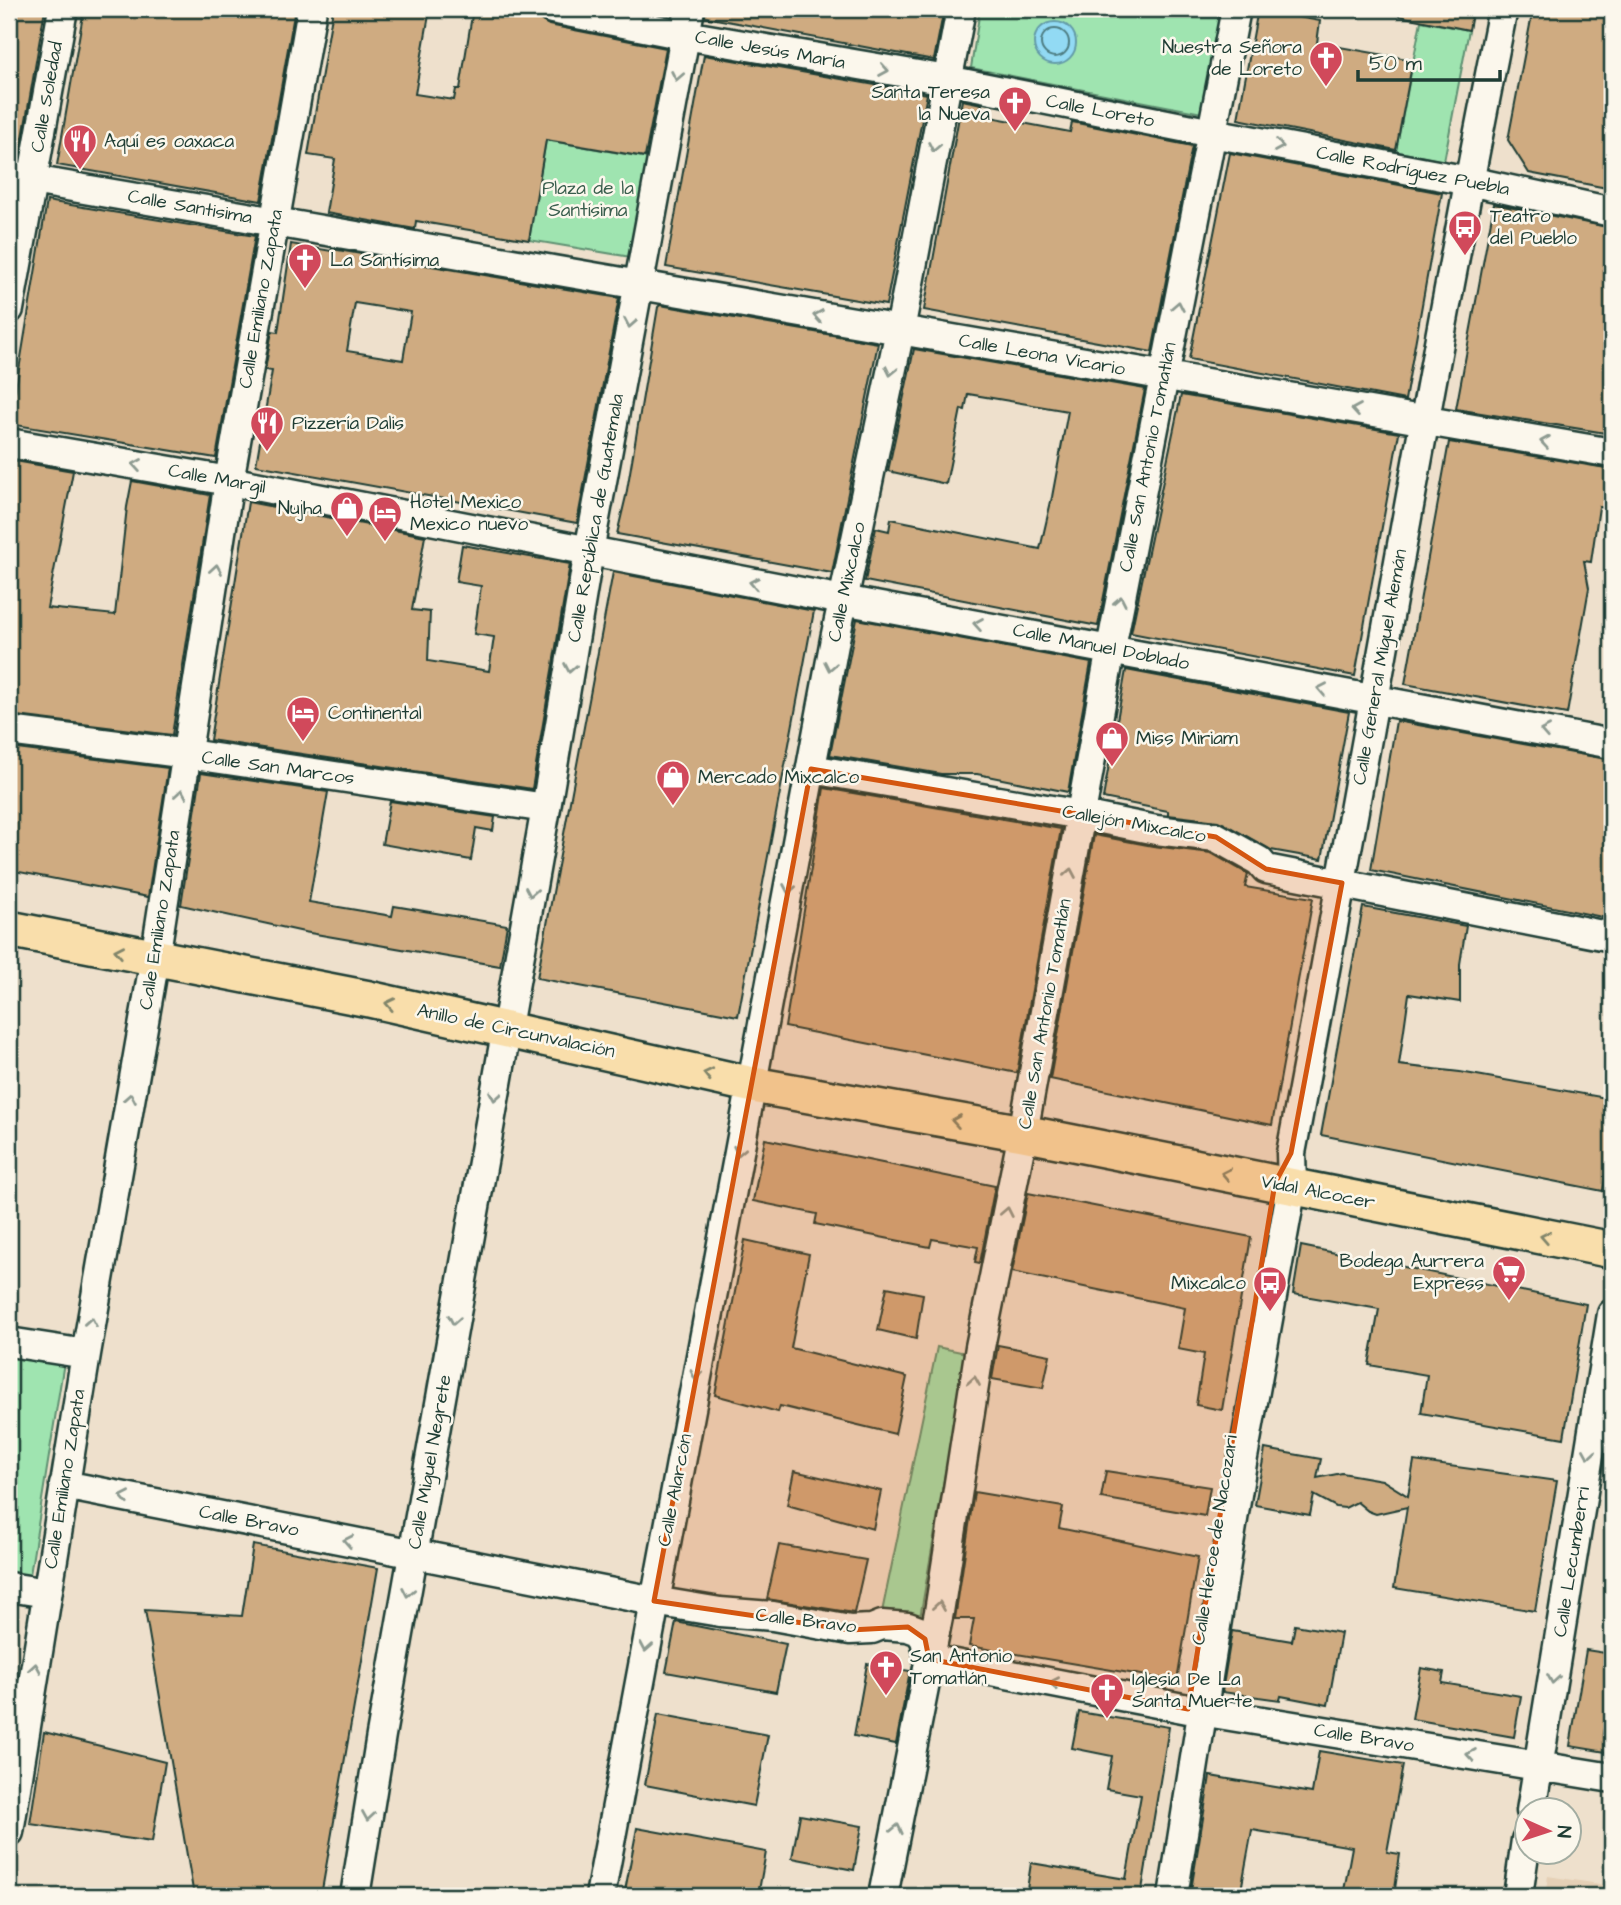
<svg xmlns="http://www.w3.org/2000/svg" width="1621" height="1905" viewBox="0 0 1621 1905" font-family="'Architects Daughter',sans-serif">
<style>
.built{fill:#e5d0b6}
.green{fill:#9fe4b0;stroke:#5f9072;stroke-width:2}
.water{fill:#92daf4;stroke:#649ba7;stroke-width:2}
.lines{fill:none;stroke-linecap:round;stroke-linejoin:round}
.shore{stroke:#4d7c81;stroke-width:2}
.building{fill:#cfab81;stroke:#1f3d34;stroke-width:2;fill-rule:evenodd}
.minor-casing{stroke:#1f3d34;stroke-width:33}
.major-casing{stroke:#1f3d34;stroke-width:40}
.minor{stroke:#fbf7ec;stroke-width:28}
.major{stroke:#f9deab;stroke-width:35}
.oneway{stroke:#8d9a90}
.oneway2{stroke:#81856a}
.marked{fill:#d45610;fill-opacity:0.2;stroke:#d45610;stroke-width:5;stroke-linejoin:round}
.labels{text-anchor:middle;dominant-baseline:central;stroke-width:5;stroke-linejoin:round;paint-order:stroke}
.poi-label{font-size:19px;fill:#1f3d34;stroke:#fbf7ec;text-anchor:start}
.street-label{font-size:19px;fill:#1f3d34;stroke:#fbf7ec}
.park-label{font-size:19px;fill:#395e4d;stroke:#fbf7ec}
</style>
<rect width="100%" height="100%" fill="#eee0cc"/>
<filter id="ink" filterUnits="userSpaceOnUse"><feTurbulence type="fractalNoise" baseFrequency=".0143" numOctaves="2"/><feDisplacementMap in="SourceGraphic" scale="14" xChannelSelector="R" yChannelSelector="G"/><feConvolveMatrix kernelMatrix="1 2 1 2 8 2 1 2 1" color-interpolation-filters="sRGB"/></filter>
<g filter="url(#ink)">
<path class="built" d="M1548,1876L1612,1886V1896H1545Z"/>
<path class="green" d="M980,9H1221L1202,113L971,68Z
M1421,21L1469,30L1444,161L1399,152L1396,150Z
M546,140L648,158L631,257L529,240Z
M937,1347L966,1353L920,1618L882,1612Z
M9,1354L64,1362L29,1581L9,1578Z"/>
<path class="water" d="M1034 43a21 21 0 1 1 42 0a21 21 0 1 1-42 0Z"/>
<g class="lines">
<path class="shore" d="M1041 43a14 14 0 1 1 28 0a14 14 0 1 1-28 0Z"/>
</g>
<path class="building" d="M9,9H45L19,161L9,160Z
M84,9H295L261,201L57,165Z
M333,9H430L415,94L454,100L456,89H460L473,9L539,19L549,25L666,48L645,157L546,140L529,240L416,221L415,229L326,213L335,159L308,155Z
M706,9H944L934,60L705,17Z
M1258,9H1288L1287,15L1320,21L1317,43L1413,60L1396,150L1238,119Z
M1399,9H1473L1469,30L1399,16Z
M1533,9H1612V189L1529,173L1508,140Z
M704,55L927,94L886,305L666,267Z
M962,100L982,104L980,115L1070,132L1072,122L1192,146L1152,352L924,310Z
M1230,153L1442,193L1405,400L1189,359Z
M47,201L255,236L216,458L10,424Z
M1494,204L1612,228V434L1456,409Z
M291,244L331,251L332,249L619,298L577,523L256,465L272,371L265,370L272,331L278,332ZM355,303L411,312L403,360L347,351Z
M660,305L878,343L832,573L617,534L626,496L658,307Z
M914,349L1145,389L1098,626L865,581L876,528L889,531L891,519L1040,549L1052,497L1068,411L968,394L965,410L961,409L946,484L888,471Z
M1181,395L1399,433L1355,676L1131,633Z
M1449,442L1612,469V509L1599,507L1591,562L1584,561L1589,588L1567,714L1405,684Z
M9,460L73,471L47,608L115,615L127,507L132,481L210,495L172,735L9,715Z
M248,502L425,536L412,610L430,612L428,661L489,671L494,637L474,634L481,586L456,582L462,545L570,564L532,789L210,740Z
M613,572L814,611L738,1016L537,978Z
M857,619L1091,663L1068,792L977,774H941L830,755Z
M1126,670L1349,712L1322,859L1271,850L1218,821L1168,815V811L1103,798Z
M1396,721L1612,760V919L1371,870Z
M9,748L168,768L148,897L9,870Z
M201,773L328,792L309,902L392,916L394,906L507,925L500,966L304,932L181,905Z
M824,788L1061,829L1017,1073L785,1027Z
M390,801L495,817L493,831L476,828L471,860L382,844Z
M1094,835L1153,846L1211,853L1248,874L1245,887L1313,898L1272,1125L1050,1079Z
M1363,907L1466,926L1460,964V1002L1409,994L1399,1065L1460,1072L1612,1099V1138L1603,1191L1321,1135Z
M765,1139L995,1186L980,1263L975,1262L978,1247L932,1239L930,1247L815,1224L817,1214L753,1201Z
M1028,1193L1251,1237L1222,1410L1196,1405L1204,1354L1178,1349L1185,1308L1012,1272Z
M745,1240L809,1254L791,1348L907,1377L895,1434L780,1406L778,1412L715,1395Z
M1301,1246L1586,1304L1564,1438L1421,1413L1427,1375L1369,1365L1379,1309L1293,1294Z
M887,1287L923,1294L916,1339L878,1330Z
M998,1345L1050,1355L1043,1388L992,1379Z
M1265,1449L1321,1459L1317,1478L1342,1473L1382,1480L1408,1496L1414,1461L1557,1481L1535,1611L1394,1588L1407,1507L1376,1514L1368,1511L1357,1502L1345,1508L1336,1507L1314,1495L1310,1515L1255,1505Z
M794,1471L881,1491L873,1529L787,1505Z
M1106,1471L1210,1487L1205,1516L1101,1498Z
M974,1492L1063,1507L1059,1528L1198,1557L1177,1681L969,1646L974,1619H955Z
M253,1545L378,1568L321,1896H194L145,1610L242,1616Z
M779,1545L866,1560L854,1613L767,1599Z
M676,1622L786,1644L776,1692L666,1672Z
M1295,1625L1341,1633L1328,1705L1281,1696L1280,1700L1222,1692L1232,1631L1292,1641Z
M1586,1650L1612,1654V1704L1608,1703L1603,1734L1612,1736V1753L1570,1746Z
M867,1664L910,1671L896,1744L854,1736Z
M1421,1668L1444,1672L1442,1683L1521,1696L1514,1737L1412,1719Z
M1079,1712L1169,1727L1141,1896H1026L1031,1863L1126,1879L1141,1795L1106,1789L1112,1756L1072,1748Z
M658,1714L768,1735L754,1806L645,1785Z
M44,1732L165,1762L152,1842L30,1824Z
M1319,1751L1403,1765L1387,1852L1400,1854L1394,1896H1343L1352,1847L1252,1830L1240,1896H1190L1210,1776L1312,1793Z
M800,1815L862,1826L854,1870L792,1858Z
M637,1828L766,1852L758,1896H624Z"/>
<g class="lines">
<g class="minor-casing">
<path id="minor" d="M552,9L685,35L947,80L1212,133L1469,181L1612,212
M9,176L1612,453
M9,309L63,9
M9,443L229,481L843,600L1612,744
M9,731L188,754L546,808
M811,769L1081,815L1156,830L1216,837L1259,861L1266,869L1612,937
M9,1342L86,1354
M64,1485L654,1601L720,1612L773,1616L850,1630L872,1629L882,1625L908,1627L919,1631L925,1639L929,1659L1188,1709L1612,1778
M9,1587L47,1593
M1531,1811L1612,1314
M9,1832L86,1354L155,958L229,481L312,9
M355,1896L381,1735L546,808L589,551L690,9
M600,1896L835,639L900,330L961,9
M883,1896L939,1612L980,1347L1023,1133L1111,648L1236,9
M1173,1896L1242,1463L1292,1186L1291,1153C1363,772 1427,389 1503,9
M1518,1896L1526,1840"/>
</g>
<g class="major-casing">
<path id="major" d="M9,929L369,999L753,1085L1023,1133L1612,1250"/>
</g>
<use href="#minor" class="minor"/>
<use href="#major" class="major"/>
</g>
<defs><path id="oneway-chevron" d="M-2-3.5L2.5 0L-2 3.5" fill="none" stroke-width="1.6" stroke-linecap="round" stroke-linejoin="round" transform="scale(1.75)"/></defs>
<g class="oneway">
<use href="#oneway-chevron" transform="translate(884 70) rotate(10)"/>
<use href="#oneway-chevron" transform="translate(677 76) rotate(101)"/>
<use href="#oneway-chevron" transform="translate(1279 146) rotate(10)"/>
<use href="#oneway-chevron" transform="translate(934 147) rotate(101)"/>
<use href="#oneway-chevron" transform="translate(1178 306) rotate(-79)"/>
<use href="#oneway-chevron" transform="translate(818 316) rotate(-170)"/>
<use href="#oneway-chevron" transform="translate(630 323) rotate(100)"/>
<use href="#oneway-chevron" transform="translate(891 371) rotate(102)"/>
<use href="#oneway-chevron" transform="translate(1356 410) rotate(-170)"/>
<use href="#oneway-chevron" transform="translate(1545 442) rotate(-171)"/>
<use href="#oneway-chevron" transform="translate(137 465) rotate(-170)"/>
<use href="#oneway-chevron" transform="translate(216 569) rotate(-81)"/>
<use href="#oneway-chevron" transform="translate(754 583) rotate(-169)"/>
<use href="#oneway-chevron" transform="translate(1120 601) rotate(-79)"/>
<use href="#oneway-chevron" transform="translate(978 624) rotate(-170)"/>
<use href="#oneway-chevron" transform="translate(830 666) rotate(101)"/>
<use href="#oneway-chevron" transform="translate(570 668) rotate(100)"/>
<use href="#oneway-chevron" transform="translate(1322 689) rotate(-169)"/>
<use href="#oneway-chevron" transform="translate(1545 731) rotate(-169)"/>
<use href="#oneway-chevron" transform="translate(181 794) rotate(-81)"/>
<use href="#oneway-chevron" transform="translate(1070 873) rotate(-80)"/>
<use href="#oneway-chevron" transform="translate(789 889) rotate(100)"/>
<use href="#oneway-chevron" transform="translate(531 892) rotate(100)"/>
<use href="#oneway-chevron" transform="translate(495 1096) rotate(100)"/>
<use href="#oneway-chevron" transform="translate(130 1098) rotate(-80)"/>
<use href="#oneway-chevron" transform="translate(739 1151) rotate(102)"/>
<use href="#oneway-chevron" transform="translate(1007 1212) rotate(-79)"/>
<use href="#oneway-chevron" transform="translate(454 1320) rotate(100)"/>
<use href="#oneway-chevron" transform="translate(91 1322) rotate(-80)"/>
<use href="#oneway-chevron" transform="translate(696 1375) rotate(101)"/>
<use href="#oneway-chevron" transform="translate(974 1381) rotate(-81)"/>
<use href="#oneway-chevron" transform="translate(1589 1454) rotate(99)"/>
<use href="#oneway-chevron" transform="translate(125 1497) rotate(-169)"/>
<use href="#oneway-chevron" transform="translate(348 1541) rotate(-169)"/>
<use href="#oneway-chevron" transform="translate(408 1592) rotate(101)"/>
<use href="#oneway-chevron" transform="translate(939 1606) rotate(-81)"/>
<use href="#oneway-chevron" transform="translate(646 1647) rotate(100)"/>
<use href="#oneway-chevron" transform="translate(35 1668) rotate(-81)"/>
<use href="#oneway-chevron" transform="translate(1553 1679) rotate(99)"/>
<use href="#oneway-chevron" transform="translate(1054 1683) rotate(-169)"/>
<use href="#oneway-chevron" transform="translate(1471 1755) rotate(-171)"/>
<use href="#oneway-chevron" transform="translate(368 1816) rotate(99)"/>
<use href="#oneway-chevron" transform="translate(897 1829) rotate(-78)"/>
</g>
<g class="oneway2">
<use href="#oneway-chevron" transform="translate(119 951) rotate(-169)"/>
<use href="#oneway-chevron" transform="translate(390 1004) rotate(-168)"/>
<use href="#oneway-chevron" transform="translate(708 1074) rotate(-167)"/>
<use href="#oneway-chevron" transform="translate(956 1121) rotate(-170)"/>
<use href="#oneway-chevron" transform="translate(1226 1174) rotate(-169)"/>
<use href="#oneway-chevron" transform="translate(1545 1237) rotate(-169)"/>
</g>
</g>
<path class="marked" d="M811,769L1216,837L1266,869L1342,883L1291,1153L1275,1183L1188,1709L929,1659L925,1639L908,1627L850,1630L654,1601Z"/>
<defs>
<g id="church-pin" transform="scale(1.75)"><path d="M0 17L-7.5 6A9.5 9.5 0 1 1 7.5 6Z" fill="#d1495b" stroke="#fbf7ec"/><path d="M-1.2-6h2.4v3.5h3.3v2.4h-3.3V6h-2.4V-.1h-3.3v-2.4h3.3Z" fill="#fff"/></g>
<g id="restaurant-pin" transform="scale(1.75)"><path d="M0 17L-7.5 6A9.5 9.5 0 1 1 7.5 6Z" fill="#d1495b" stroke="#fbf7ec"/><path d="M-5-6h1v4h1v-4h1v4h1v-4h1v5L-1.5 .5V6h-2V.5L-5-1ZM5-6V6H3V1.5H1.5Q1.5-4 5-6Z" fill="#fff"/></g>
<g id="bus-pin" transform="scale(1.75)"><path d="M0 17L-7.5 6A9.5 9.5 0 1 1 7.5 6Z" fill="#d1495b" stroke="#fbf7ec"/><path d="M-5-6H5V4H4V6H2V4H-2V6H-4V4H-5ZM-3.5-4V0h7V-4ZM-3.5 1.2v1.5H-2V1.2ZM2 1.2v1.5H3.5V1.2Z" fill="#fff"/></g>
<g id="shop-pin" transform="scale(1.75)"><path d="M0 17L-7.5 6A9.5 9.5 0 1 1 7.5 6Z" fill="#d1495b" stroke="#fbf7ec"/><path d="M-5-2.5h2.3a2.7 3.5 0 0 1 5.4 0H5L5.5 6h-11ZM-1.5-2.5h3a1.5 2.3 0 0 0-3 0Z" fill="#fff"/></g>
<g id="hotel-pin" transform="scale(1.75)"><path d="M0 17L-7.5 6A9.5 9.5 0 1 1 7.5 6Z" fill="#d1495b" stroke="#fbf7ec"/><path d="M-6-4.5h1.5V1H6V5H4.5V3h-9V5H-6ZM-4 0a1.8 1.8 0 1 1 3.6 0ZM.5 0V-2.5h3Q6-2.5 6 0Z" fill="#fff"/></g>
<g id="supermarket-pin" transform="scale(1.75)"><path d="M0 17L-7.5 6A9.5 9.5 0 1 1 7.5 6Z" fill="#d1495b" stroke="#fbf7ec"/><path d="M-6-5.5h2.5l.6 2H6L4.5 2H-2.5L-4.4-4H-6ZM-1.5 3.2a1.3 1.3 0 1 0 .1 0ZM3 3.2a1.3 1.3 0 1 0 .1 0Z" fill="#fff"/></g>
</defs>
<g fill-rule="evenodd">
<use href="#church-pin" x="1326" y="58"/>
<use href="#church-pin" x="1015" y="103"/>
<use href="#restaurant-pin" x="80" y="141"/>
<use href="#bus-pin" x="1465" y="227"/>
<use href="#church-pin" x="305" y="260"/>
<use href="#restaurant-pin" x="267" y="423"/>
<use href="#shop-pin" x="347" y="508"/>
<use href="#hotel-pin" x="385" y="513"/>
<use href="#hotel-pin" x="303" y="713"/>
<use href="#shop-pin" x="1112" y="738"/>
<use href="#shop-pin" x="673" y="777"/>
<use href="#supermarket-pin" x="1509" y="1272"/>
<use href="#bus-pin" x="1270" y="1283"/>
<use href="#church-pin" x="886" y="1667"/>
<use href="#church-pin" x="1107" y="1690"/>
</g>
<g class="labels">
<g class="poi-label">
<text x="1302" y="47" text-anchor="end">Nuestra Señora<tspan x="1302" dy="22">de Loreto</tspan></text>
<text x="990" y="92" text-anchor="end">Santa Teresa<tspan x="990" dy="22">la Nueva</tspan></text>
<text x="104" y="141">Aquí es oaxaca</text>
<text x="1490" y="216">Teatro<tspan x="1490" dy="22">del Pueblo</tspan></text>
<text x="330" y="260">La Santísima</text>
<text x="292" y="423">Pizzería Dalis</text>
<text x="410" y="502">Hotel Mexico<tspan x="410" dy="22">Mexico nuevo</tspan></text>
<text x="322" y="508" text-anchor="end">Nujha</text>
<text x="328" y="713">Continental</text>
<text x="1136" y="738">Miss Miriam</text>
<text x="698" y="777">Mercado Mixcalco</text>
<text x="1484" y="1261" text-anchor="end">Bodega Aurrera<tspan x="1484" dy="22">Express</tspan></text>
<text x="1246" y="1283" text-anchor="end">Mixcalco</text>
<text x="910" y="1656">San Antonio<tspan x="910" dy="22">Tomatlán</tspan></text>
<text x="1132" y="1679">Iglesia De La<tspan x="1132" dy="22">Santa Muerte</tspan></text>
</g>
<g class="street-label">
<text transform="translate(770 50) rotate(10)">Calle Jesús María</text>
<text transform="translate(47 97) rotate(-80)">Calle Soledad</text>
<text transform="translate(1100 111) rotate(11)">Calle Loreto</text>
<text transform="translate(1413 171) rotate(11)">Calle Rodríguez Puebla</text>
<text transform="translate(190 207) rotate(10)">Calle Santisima</text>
<text transform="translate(261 299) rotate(-80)">Calle Emiliano Zapata</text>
<text transform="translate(1042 355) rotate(10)">Calle Leona Vicario</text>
<text transform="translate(1148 457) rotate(-79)">Calle San Antonio Tomatlán</text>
<text transform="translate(217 479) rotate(10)">Calle Margil</text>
<text transform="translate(596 518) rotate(-80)">Calle República de Guatemala</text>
<text transform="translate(847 582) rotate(-78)">Calle Mixcalco</text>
<text transform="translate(1101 647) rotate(11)">Calle Manuel Doblado</text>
<text transform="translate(1380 667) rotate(-80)">Calle General Miguel Alemán</text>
<text transform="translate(278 768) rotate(8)">Calle San Marcos</text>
<text transform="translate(1134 824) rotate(10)">Callejón Mixcalco</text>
<text transform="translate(160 920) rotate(-81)">Calle Emiliano Zapata</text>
<text transform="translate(1045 1014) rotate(-80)">Calle San Antonio Tomatlán</text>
<text transform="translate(516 1031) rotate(12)">Anillo de Circunvalación</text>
<text transform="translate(1318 1192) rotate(11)">Vidal Alcocer</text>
<text transform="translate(430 1462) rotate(-80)">Calle Miguel Negrete</text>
<text transform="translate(65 1479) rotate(-81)">Calle Emiliano Zapata</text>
<text transform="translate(675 1490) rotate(-79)">Calle Alarcón</text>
<text transform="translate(249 1521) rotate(11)">Calle Bravo</text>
<text transform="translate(1215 1540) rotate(-81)">Calle Héroe de Nacozari</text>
<text transform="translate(1572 1562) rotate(-81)">Calle Lecumberri</text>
<text transform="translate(806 1621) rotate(7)">Calle Bravo</text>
<text transform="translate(1364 1738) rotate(9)">Calle Bravo</text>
</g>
<g class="park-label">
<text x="588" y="188">Plaza de la<tspan x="588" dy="22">Santísima</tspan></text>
</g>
</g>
<rect width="1621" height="1905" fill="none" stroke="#fbf7ec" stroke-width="35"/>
<rect x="18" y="18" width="1586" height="1870" fill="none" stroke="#1f3d34" stroke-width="2.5" filter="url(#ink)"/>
<g transform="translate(1548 1831) rotate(93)"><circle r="33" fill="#fbf7ec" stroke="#a3ada2" stroke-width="2"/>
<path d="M0-5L12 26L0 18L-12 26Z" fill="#d1495b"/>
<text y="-10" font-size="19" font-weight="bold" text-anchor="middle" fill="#1f3d34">N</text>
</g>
<path d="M1358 70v10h142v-10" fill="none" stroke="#1f3d34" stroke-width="3.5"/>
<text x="1369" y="70" font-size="21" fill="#1f3d34" stroke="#fbf7ec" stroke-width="5" paint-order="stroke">50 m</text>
</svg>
